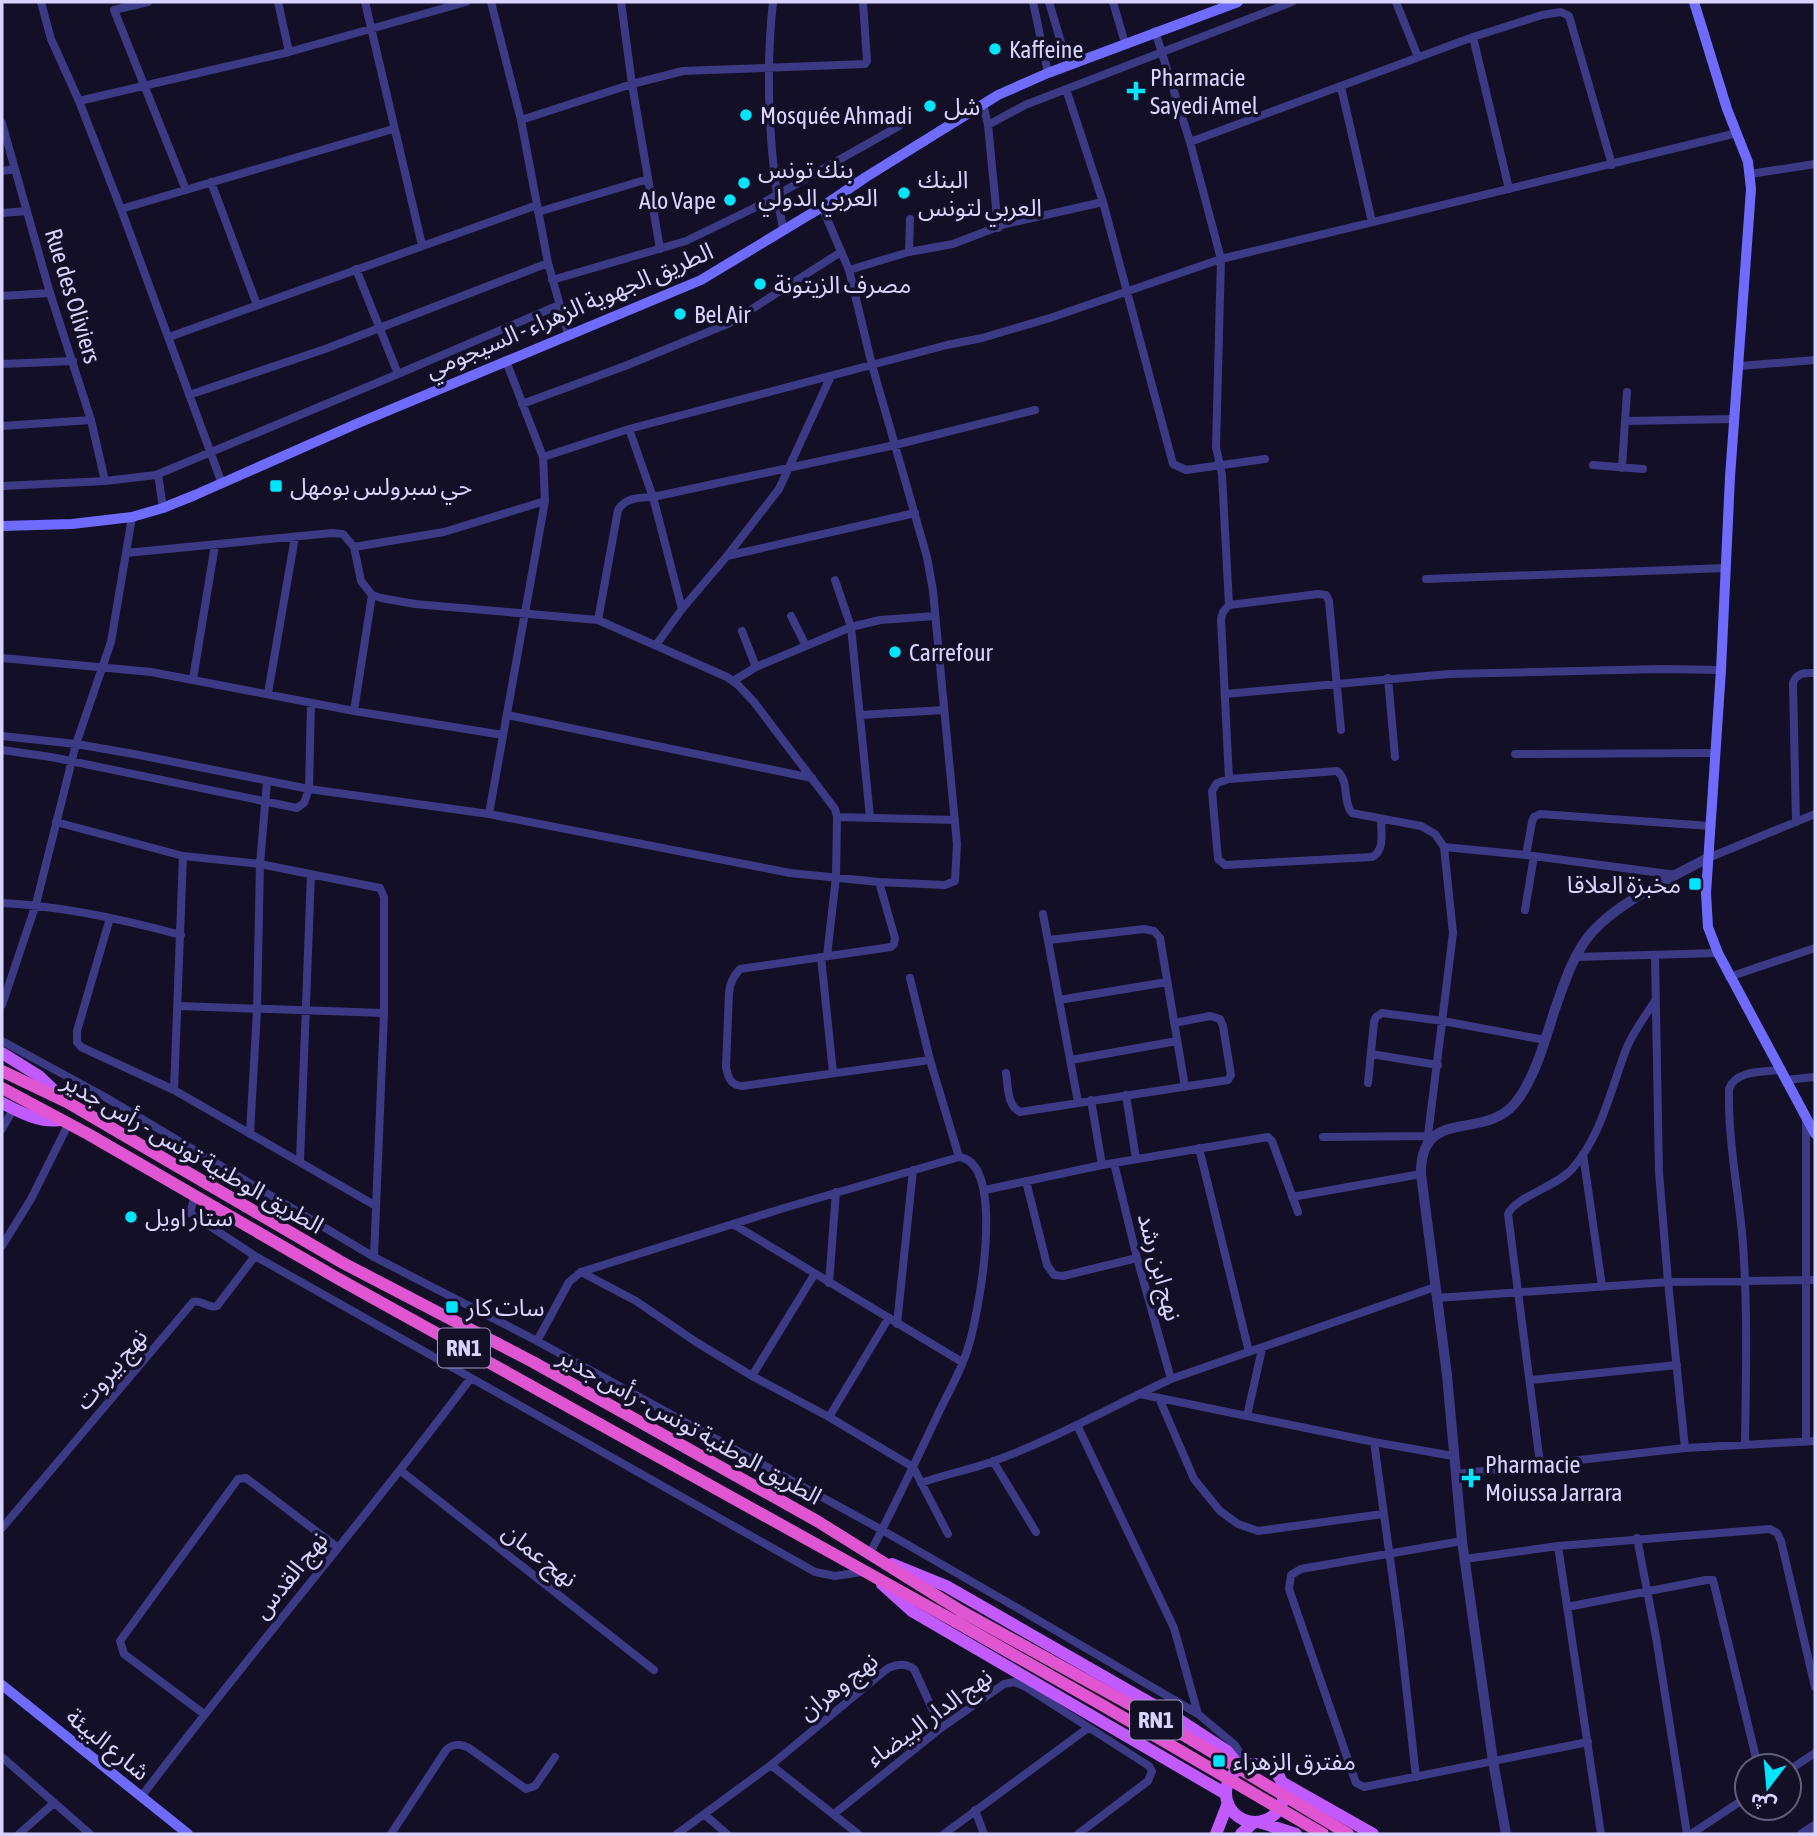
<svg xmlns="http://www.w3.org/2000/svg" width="1817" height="1836" viewBox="0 0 1817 1836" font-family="'Asap Condensed','Noto Sans Arabic',sans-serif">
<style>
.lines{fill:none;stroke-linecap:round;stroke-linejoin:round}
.minor{stroke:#3d3a85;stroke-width:8}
.tertiary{stroke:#3d3a85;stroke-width:10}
.secondary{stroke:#6f6bff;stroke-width:10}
.primary{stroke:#c25bff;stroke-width:12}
.trunk{stroke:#e055d1;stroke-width:12}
.trunk-bridge{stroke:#e055d1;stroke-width:12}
.poi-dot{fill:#00e5ff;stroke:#130f26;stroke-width:2.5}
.labels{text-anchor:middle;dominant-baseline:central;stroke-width:7;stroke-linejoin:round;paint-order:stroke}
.shield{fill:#130f26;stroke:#9e99be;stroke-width:2}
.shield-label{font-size:23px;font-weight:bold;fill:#d9d4ff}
.poi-label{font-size:24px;fill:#d9d4ff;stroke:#130f26;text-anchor:start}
.street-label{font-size:24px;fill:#d9d4ff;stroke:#130f26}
</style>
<rect width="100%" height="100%" fill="#130f26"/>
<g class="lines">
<path class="minor" d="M41,2L51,39L79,101L121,209L221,481
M148,2L114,10L186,190
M278,2L289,52
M365,2L422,245
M491,2L521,120L548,263L568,334
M621,2L632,84L660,249
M773,2C765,72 769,160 783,229
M1033,2L1048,73
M1049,2L1068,66
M1113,2L1125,43
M1396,2L1418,57
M1155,31L1190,142L1221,259L1216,447L1222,475L1229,605L1223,612L1221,619L1229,779
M1473,37L1509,189
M1341,87L1372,222
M1066,89L1103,202L1173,464L1186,470L1265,459
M79,101L289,52L466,2
M983,104L988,125L998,228
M521,120L632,84L683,71L865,64L867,61L863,2
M2,123L50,293L91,420L105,481
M988,125L1025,105L1292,2
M1190,142L1473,37L1542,15L1561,12L1569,16L1612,165
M2,171L15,169
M1750,174L1815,164
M211,182L257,305
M121,209L393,129
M538,212L648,179
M2,213L27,211
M909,252L953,244L1005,224L1103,202
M849,270L909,252L910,219
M552,280L686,241L752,209L899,126
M2,296L50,293
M169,337L537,205
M2,364L73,361
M1739,366L1815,360
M398,374L559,305
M189,395L325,349L548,263
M522,404L625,366L730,323L841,252
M1625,421L1627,392
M2,426L91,420
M629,429L653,497L682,609
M543,457L629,429L947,345L982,338L1050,318L1221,259L1737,133
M1593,465L1643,469
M1622,468L1625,421L1735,419
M158,474L163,508
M2,486L105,481L156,475L398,374L356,269
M545,501L444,532L354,547L361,581L372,595L381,598L415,604L598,620L727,677L738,685L754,702L835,809L837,817L836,877L827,956
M126,553L332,533L343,534L354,547
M727,556L915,513
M1426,579L1726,568
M835,580L851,627L870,817
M1229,605L1318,594L1326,595L1329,601L1341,730
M791,616L806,646
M598,620L618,510C626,497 639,498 653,497L895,445L1035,410
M742,631L756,667
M656,645L682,609L727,556L779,489L830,378
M2,658L151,672L354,711L503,735
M1388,678L1395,757
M193,679L215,545
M733,681L756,667L851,627L880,620L935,616
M268,693L295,537
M1225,694L1449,674L1662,669L1721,670
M311,703L309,789L489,814L790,873L879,882L945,885L955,881L957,844L933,591L927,557L872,365L849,270L822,207
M354,711L372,595
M507,715L812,778
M860,715L944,710
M2,736L76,744L134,754L309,789L304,803L297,808L51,757L2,750
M1515,754L1716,753
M489,814L545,501L543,457L506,361
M837,817L955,820
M1381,819C1381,832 1385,851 1372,857L1225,865L1218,859L1212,791L1217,783L1229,779L1337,771C1350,781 1342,801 1352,813L1421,826L1435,834L1444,847L1453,933L1427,1143
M56,822L183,856L260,864L380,888L384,897V1013L374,1257
M1796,822L1793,683C1797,672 1805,673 1815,673
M1444,847L1526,855L1676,875
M1526,855L1532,822L1534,817L1540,814L1710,826
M1708,858L1815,814
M879,882L895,938L894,944L891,947L740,969C733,977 730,983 729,993L726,1067C728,1077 730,1085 742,1086L930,1060
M2,903C63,906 122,919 181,935
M1525,910L1534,856
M1043,914L1078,1102
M110,918L77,1031V1042L81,1047L174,1090L376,1206
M1049,940L1144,929L1154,931L1160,938L1185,1087
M1655,956L1659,1172L1668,1282L1685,1448
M821,957L833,1073
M1575,957L1718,953
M1729,977L1815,948
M1059,1000L1167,982
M2,1005L36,904L76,744L111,642L132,517
M179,1006L384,1013
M2,1041L105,1097L374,1257L537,1341L882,1530L1026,1613L1198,1714L1235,1745L1247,1765
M1371,1054L1438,1065
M1071,1060L1177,1041
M1006,1073C1008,1086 1007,1106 1020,1112L1228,1080L1231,1075L1223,1026L1220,1019L1210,1016L1174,1023
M1785,1080L1815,1077
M1368,1083L1374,1022L1376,1017L1382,1013L1443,1021L1545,1040
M174,1090L183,856
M1126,1095L1136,1159
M1091,1100L1102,1165
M1806,1120V1442
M2,1129L14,1108
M250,1134L257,1010L260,864L267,782
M1323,1137L1428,1136
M1199,1148L1249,1352
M1583,1154L1602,1286
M300,1161L311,874
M1114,1163L1137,1258L1171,1379
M1026,1181L1047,1265L1054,1275L1063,1276L1137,1258
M985,1190L1102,1165L1268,1137L1272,1141L1298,1212
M195,1195L190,1213L255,1256L815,1572L835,1576L862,1572
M1292,1197L1421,1174
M733,1224L962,1362
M2,1246L31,1199L68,1125
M581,1272L636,1301L696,1342L752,1376L829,1417L913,1467L948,1534
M829,1283L836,1192
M1436,1298L1668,1282L1815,1280
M897,1324L913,1170
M537,1341L569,1282L581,1272L784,1208L959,1157
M752,1376L814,1275
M1531,1380L1677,1365
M1140,1394L1374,1442L1453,1456
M1159,1398L1194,1479L1220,1511L1238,1524L1258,1531L1383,1514
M1247,1416L1262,1349
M829,1417L888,1319
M1077,1425L1174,1628L1198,1714
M1374,1442L1400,1631L1416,1777
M1745,1445C1746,1374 1748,1302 1742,1232C1737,1183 1728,1139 1729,1089C1735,1070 1764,1072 1780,1070
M993,1461L1036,1532
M1540,1463L1508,1214C1515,1197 1556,1187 1572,1169C1602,1135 1611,1088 1627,1047C1634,1031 1645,1016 1655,1001
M401,1471L654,1670
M1456,1474L1685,1448L1815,1441
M921,1483C945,1474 970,1470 994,1461C1055,1439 1112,1406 1171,1379L1435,1287
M2,1528L193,1302C201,1299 208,1309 217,1306L255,1256
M1637,1538L1656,1637L1687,1834
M1462,1541L1301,1569L1291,1575L1289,1589L1356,1783L1364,1787L1588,1742
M1558,1546L1601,1834
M870,1553C894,1507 916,1461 938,1414C948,1393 960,1373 967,1351C978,1319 1008,1163 959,1157L930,1060L910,978
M1465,1559L1558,1546L1770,1529L1777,1533L1781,1541L1815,1687
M1567,1607L1706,1580H1713L1758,1766
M204,1714L124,1654L120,1641L238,1479L246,1478L337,1547
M2,1757L90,1834
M771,1765L858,1834
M1789,1770L1815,1753
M141,1797C248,1655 364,1521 470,1379
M975,1810L984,1834
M834,1814L941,1728L1004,1684L1014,1682L1024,1686L1149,1766L1152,1771L1148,1781L1078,1834
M705,1815L727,1834
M19,1834L54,1803
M391,1834L446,1750C453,1743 460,1744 469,1748L526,1789L535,1786L555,1757
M677,1834L771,1765L888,1668C899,1664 905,1663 914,1669L941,1728
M944,1834L1088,1728
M1691,1834L1747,1797"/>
<path class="tertiary" d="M1506,1834L1493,1761L1462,1541L1447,1375L1421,1174C1420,1105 1485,1142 1516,1102C1536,1076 1545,1040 1555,1009C1564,984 1572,958 1588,937C1613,905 1671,877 1708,858
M1802,1834L1815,1826"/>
<path class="secondary" d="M1694,2L1727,109L1748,162L1751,189L1730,477L1721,670L1706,893L1708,927L1718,953L1815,1134
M2,526L72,524L132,517L163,508L195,495L356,424L701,280L822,207L866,177L998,95L1048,73L1238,2
M2,1685L188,1834"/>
<path class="primary" d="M2,1053L39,1076L64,1100
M2,1103C19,1111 38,1123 59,1120
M892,1564L946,1586L1178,1719L1227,1751L1241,1768
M882,1584L912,1611L1226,1794
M1226 1793a29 29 0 1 1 58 0a29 29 0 1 1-58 0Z
M1283,1783L1373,1834
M1259,1822L1296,1834
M1216,1834L1228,1803
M1241,1834L1254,1822"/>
<path class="trunk" d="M2,1071L67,1102L343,1263L533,1362L817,1521L961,1611
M2,1088L88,1134L337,1278L956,1622"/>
<path class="trunk-bridge" d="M961,1611L1167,1725L1348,1834
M956,1622L1102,1705L1323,1834"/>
</g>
<g class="poi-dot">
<circle cx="995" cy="49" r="7"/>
<path d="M1132.5 80.5h7v7h7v7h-7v7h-7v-7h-7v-7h7z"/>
<circle cx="930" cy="106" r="7"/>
<circle cx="746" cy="115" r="7"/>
<circle cx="744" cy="183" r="7"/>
<circle cx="904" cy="193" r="7"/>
<circle cx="730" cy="200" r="7"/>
<circle cx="760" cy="284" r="7"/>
<circle cx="680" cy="314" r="7"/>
<rect x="269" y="479" width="14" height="14" rx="3.5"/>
<circle cx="895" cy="652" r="7"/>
<rect x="1688" y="877" width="14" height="14" rx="3.5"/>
<circle cx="131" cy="1217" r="7"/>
<rect x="445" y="1300" width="14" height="14" rx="3.5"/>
<path d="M1467.5 1467.5h7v7h7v7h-7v7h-7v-7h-7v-7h7z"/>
<rect x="1212" y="1754" width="14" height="14" rx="3.5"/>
</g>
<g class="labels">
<g class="shield">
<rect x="438" y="1328.5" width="52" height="39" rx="5"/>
<rect x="1130" y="1700.5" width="52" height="39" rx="5"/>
</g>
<g class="shield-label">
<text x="464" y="1348">RN1</text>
<text x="1156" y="1720">RN1</text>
</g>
<g class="poi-label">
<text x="1009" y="49">Kaffeine</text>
<text x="1150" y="77">Pharmacie<tspan x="1150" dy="28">Sayedi Amel</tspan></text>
<text x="944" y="106">شل</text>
<text x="760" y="115">Mosquée Ahmadi</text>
<text x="758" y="169">بنك تونس<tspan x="758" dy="28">العربي الدولي</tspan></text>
<text x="918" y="179">البنك<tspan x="918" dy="28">العربي لتونس</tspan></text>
<text x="716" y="200" text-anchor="end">Alo Vape</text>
<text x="774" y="284">مصرف الزيتونة</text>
<text x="694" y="314">Bel Air</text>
<text x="290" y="486">حي سبرولس بومهل</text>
<text x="909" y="652">Carrefour</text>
<text x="1681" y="884" text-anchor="end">مخبزة العلاقا</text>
<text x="145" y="1217">ستار اويل</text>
<text x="466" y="1307">سات كار</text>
<text x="1485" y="1464">Pharmacie<tspan x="1485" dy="28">Moiussa Jarrara</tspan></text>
<text x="1233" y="1761">مفترق الزهراء</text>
</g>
<g class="street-label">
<text transform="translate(73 296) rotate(73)">Rue des Oliviers</text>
<text transform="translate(569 310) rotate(-23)">الطريق الجهوية الزهراء - السيجومي</text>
<text transform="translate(193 1153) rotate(30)">الطريق الوطنية تونس - رأس جدير</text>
<text transform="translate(1160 1267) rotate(75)">نهج ابن رشد</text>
<text transform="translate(111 1369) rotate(-50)">نهج بيروت</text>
<text transform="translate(690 1426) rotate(29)">الطريق الوطنية تونس - رأس جدير</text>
<text transform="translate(540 1555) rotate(38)">نهج عمان</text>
<text transform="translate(290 1575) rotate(-51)">نهج القدس</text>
<text transform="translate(838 1686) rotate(-38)">نهج وهران</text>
<text transform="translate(929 1717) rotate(-36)">نهج الدار البيضاء</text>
<text transform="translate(108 1744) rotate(39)">شارع البيئة</text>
</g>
</g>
<rect width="1817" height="1836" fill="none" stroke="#d9d4ff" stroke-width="7"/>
<g transform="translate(1768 1787) rotate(196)"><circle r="33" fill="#130f26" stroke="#625e7d" stroke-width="2"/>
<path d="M0-5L12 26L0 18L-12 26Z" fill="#00e5ff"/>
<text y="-10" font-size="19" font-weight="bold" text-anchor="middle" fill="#d9d4ff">ش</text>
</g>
</svg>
